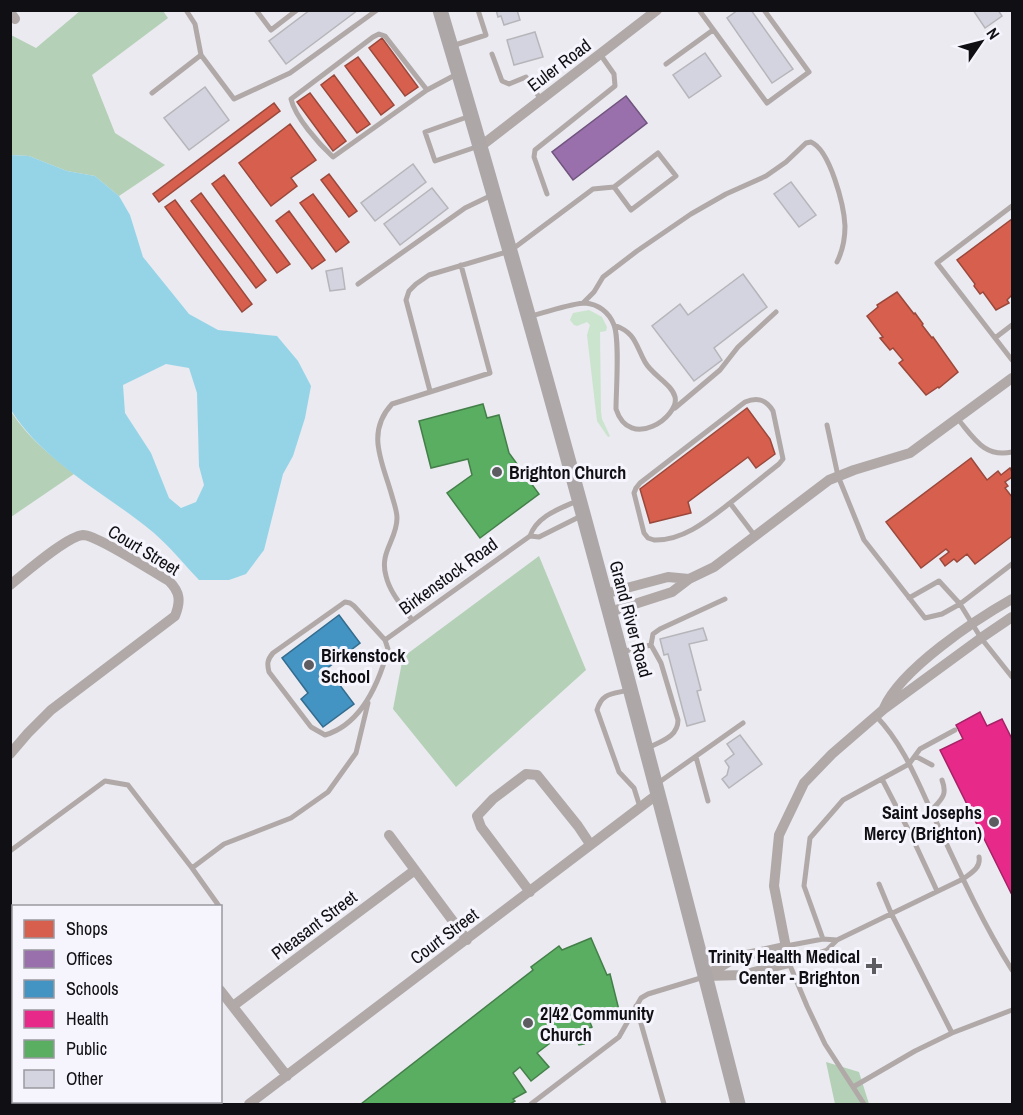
<svg xmlns="http://www.w3.org/2000/svg" width="1023" height="1115" viewBox="0 0 1023 1115" font-family="'Archivo Narrow',sans-serif">
<style>
.green{fill:#cbe4cd}
.forest{fill:#b4d0b6}
.water{fill:#95d4e7;fill-rule:evenodd}
.shops{fill:#d6604d;stroke:#9b483c;stroke-width:1.5}
.offices{fill:#9970ab;stroke:#70537e;stroke-width:1.5}
.schools{fill:#4393c3;stroke:#346c8e;stroke-width:1.5}
.health{fill:#e7298a;stroke:#a62267;stroke-width:1.5}
.public{fill:#5aae61;stroke:#447f4a;stroke-width:1.5}
.building{fill:#d4d4e0;stroke:#b5b5ba;stroke-width:1.5}
.lines{fill:none;stroke-linecap:round;stroke-linejoin:round}
.service{stroke:#b0a9a8;stroke-width:5}
.minor{stroke:#b0a9a8;stroke-width:10}
.secondary{stroke:#aea7a8;stroke-width:15}
.poi-dot{fill:#5c5c61;stroke:#f6f5fe;stroke-width:2}
.labels{text-anchor:middle;dominant-baseline:central;stroke-width:6;stroke-linejoin:round;paint-order:stroke}
.street-label{font-size:18px;fill:#101014;stroke:#f6f5fe}
.poi-label{font-size:18px;font-weight:bold;fill:#101014;stroke:#f6f5fe;text-anchor:start}
</style>
<rect width="100%" height="100%" fill="#eaeaf0"/>
<path class="green" d="M589,310L602,317L607,327L606,331L600,332L601,412L602,419L610,436L608,437L597,421L587,335L590,325L587,322L577,326L574,325L570,320L573,313Z"/>
<path class="forest" d="M80,11H163L168,18L92,75L115,133L165,165L119,196L95,176L67,171L29,156L11,155V35L36,48Z
M10,410C28,438 49,454 74,474L11,517Z
M539,556L586,670L456,787L393,709L403,657Z
M826,1062L859,1072L869,1104H835Z"/>
<path class="water" d="M11,155L29,156L67,171L95,176L119,196L130,215L143,257L189,314L218,330L277,336L298,361L311,386L305,418L293,456L283,474L264,550L246,574L229,580H199C184,564 170,547 154,533C106,493 45,464 11,410ZM166,364L189,368L197,393L199,466L204,485L196,502L181,508L169,498L151,453L125,413L123,385Z"/>
<path class="shops" d="M382,38L418,87L405,96L369,48Z
M358,57L394,105L381,115L345,66Z
M334,75L370,124L357,133L321,85Z
M310,93L346,141L333,151L297,102Z
M274,103L280,111L159,202L153,194Z
M290,124L316,160L291,178L297,186L271,206L239,163Z
M329,174L357,211L349,217L321,180Z
M224,175L290,264L277,273L212,184Z
M201,193L266,280L256,288L191,201Z
M313,194L349,242L336,252L300,203Z
M175,200L252,304L242,312L165,207Z
M289,211L325,260L312,269L276,221Z
M1012,219V295L1007,300L1009,303L996,310L983,292L980,294L974,286L975,284L957,260Z
M897,292L914,314L915,313L923,324L922,325L932,338L933,337L958,372L939,388L938,387L926,395L899,363L903,360L893,348L890,350L880,338L883,337L867,316L878,307L877,305Z
M747,408L770,439L775,454L756,468L748,457L688,502L691,513L650,523L640,489Z
M971,458L987,480L998,471L1001,475L1010,468L1012,472V477L1005,482L1008,486L1005,488L1012,497V536L975,564L967,554L957,562L954,559L945,566L940,559L949,552L946,549L921,568L886,522Z"/>
<path class="offices" d="M626,96L647,123L573,180L552,152Z"/>
<path class="schools" d="M339,615L360,643L321,673L327,680L333,676L354,704L323,727L301,699L308,693L282,658Z"/>
<path class="health" d="M980,712L987,726L1002,719L1012,739V895L940,750L963,739L956,725Z"/>
<path class="public" d="M483,404L487,418L499,415L509,453L539,494L480,538L447,493L472,475L468,459L431,468L419,421Z
M591,938L607,975L610,974L619,1010L589,1020L592,1027L579,1033L584,1044L579,1045L574,1034L564,1039L562,1034L537,1053L549,1067L531,1081L520,1067L513,1073L526,1092L513,1099L515,1101L510,1104H361L533,970L531,967L559,946L562,950Z"/>
<path class="building" d="M310,10H358L286,64L269,41Z
M496,10H517L520,20L504,25L501,16L498,17Z
M738,10H751L793,69L772,83L727,18Z
M973,10H998L1002,16L985,28Z
M535,32L543,57L514,65L507,40Z
M705,53L721,76L689,98L673,75Z
M205,87L229,120L189,150L164,118Z
M413,164L426,182L375,221L361,203Z
M791,182L816,215L799,227L774,194Z
M432,188L448,208L400,245L384,224Z
M342,268L345,289L330,291L326,271Z
M743,274L767,307L714,348L722,360L694,381L652,326L680,304L688,315Z
M703,628L707,640L689,644L701,690L697,691L705,721L687,726L668,654L664,655L660,639Z
M740,735L762,764L729,788L722,779L727,775L729,767L725,761L734,754L727,744Z"/>
<g class="lines">
<path class="service" d="M186,10L195,24L201,55L234,99L290,73L377,10
M256,10L271,30L297,10
M699,10L767,103L809,72L764,10
M452,46L486,35L478,10
M492,54L502,81L509,84L526,77L541,100
M666,64L713,30
M427,90L385,36L379,34L373,37L291,99C295,117 319,144 333,157L427,90L457,74
M152,93L201,55
M470,116L425,132L435,161L479,146
M547,194L534,157L535,150L615,86L614,74L600,54
M1012,206L937,263L1012,360
M358,284L465,208L492,195
M583,303L594,292L603,277L637,251L691,214L726,194L766,176L786,162L806,143L811,142C830,150 844,205 845,226C845,239 843,250 837,262
M530,316C544,313 573,303 585,303C598,304 609,312 614,325C620,340 616,390 616,409C630,452 680,416 675,397C672,384 652,375 645,362C635,344 636,333 614,325
M995,338L1012,325
M430,391L406,300L409,291L416,284L429,275L510,251L593,189L614,187L658,153L676,176L631,210L614,187
M675,408L720,370L738,347L776,312
M957,418C974,438 984,458 1012,452
M827,425L838,476L864,540L868,545L925,618L942,614L960,604L939,581L909,598
M730,503C708,520 683,541 654,540L648,538L644,533L634,493L636,488L640,483L745,402C757,397 766,399 773,411L783,459L779,464L730,503L755,536
M530,536L539,537L583,515
M1012,564L960,604L981,638L1012,677
M345,602L350,603L354,606L385,640L388,649C379,683 362,724 325,735L311,727L269,672C267,664 267,660 273,653Z
M412,620C403,607 390,593 386,576C379,552 397,540 397,518C397,511 394,503 392,496C383,463 365,433 392,404L490,373L461,265
M385,640L530,536C537,516 559,509 577,501
M651,645L653,634L660,629L725,599
M621,652L651,645L661,663L678,720C678,737 661,741 648,748
M629,690C613,694 602,692 597,710L619,772L634,788L640,807
M876,716C904,745 918,783 935,819C959,871 982,922 1012,970
M915,756L932,765
M696,757L708,801
M882,779L911,835L937,891
M658,783L743,723
M931,811C941,799 948,796 942,780
M940,831C953,829 960,827 969,838
M10,851L105,781L128,785L192,868L219,906
M192,868L224,844L291,818L328,792L356,753L368,703
M879,884L891,913L952,1033
M10,919L14,923
M823,939L804,886L810,838L843,800L909,764L920,749L955,730
M837,940L963,879C971,873 981,868 979,857
M786,946L823,939L837,940L827,950L789,963L807,1006L825,1044L864,1104
M636,1006L664,1104
M853,1087L915,1051L952,1033L1012,1010
M41,1104L51,1102
M531,1104L619,1037L641,998L648,994L704,977"/>
<path class="minor" d="M10,12L15,19
M481,146L657,10
M10,585C24,574 67,536 83,535C97,535 153,572 169,581C180,592 181,601 175,616L51,710L28,733L10,754
M604,594L668,577L689,579
M610,612L672,592L689,579L714,567L829,480L854,470L910,453L1012,378
M884,708C901,669 975,620 1012,599
M389,835L467,940
M530,892L481,827L477,816L493,799L526,774L537,775L578,826L590,844
M785,947L737,957L705,976L742,975L789,963L774,886L779,835L804,783L832,754L884,709L981,638L1012,617
M220,990L287,1076
M233,1006L415,870
M10,1048L14,1051
M74,1102L78,1104
M178,1102L180,1104
M113,1104L120,1102
M249,1104L659,793"/>
<path class="secondary" d="M440,10C548,373 645,738 738,1104"/>
</g>
<g class="poi-dot">
<circle cx="497" cy="472" r="6"/>
<circle cx="309" cy="665" r="6"/>
<circle cx="994" cy="822" r="6"/>
<path d="M871 957h6v6h6v6h-6v6h-6v-6h-6v-6h6z"/>
<circle cx="528" cy="1023" r="6"/>
</g>
<g class="labels">
<g class="street-label">
<text transform="translate(559 65) rotate(-37)">Euler Road</text>
<text transform="translate(144 550) rotate(31)">Court Street</text>
<text transform="translate(448 576) rotate(-36)">Birkenstock Road</text>
<text transform="translate(631 619) rotate(75)">Grand River Road</text>
<text transform="translate(314 925) rotate(-37)">Pleasant Street</text>
<text transform="translate(444 936) rotate(-37)">Court Street</text>
</g>
<g class="poi-label">
<text x="509" y="472">Brighton Church</text>
<text x="321" y="655">Birkenstock<tspan x="321" dy="21">School</tspan></text>
<text x="982" y="812" text-anchor="end">Saint Josephs<tspan x="982" dy="21">Mercy (Brighton)</tspan></text>
<text x="860" y="956" text-anchor="end">Trinity Health Medical<tspan x="860" dy="21">Center - Brighton</tspan></text>
<text x="540" y="1013">2|42 Community<tspan x="540" dy="21">Church</tspan></text>
</g>
</g>
<rect width="1023" height="1115" fill="none" stroke="#101014" stroke-width="24"/>
<rect x="12" y="905" width="210" height="198" fill="#f6f5fe" stroke="#9a99a0" stroke-width="1.5"/>
<rect x="24" y="920" width="30" height="18" fill="#d6604d" stroke="#9a99a0" stroke-width="1.5"/>
<text x="66" y="935" font-size="18" fill="#101014">Shops</text>
<rect x="24" y="950" width="30" height="18" fill="#9970ab" stroke="#9a99a0" stroke-width="1.5"/>
<text x="66" y="965" font-size="18" fill="#101014">Offices</text>
<rect x="24" y="980" width="30" height="18" fill="#4393c3" stroke="#9a99a0" stroke-width="1.5"/>
<text x="66" y="995" font-size="18" fill="#101014">Schools</text>
<rect x="24" y="1010" width="30" height="18" fill="#e7298a" stroke="#9a99a0" stroke-width="1.5"/>
<text x="66" y="1025" font-size="18" fill="#101014">Health</text>
<rect x="24" y="1040" width="30" height="18" fill="#5aae61" stroke="#9a99a0" stroke-width="1.5"/>
<text x="66" y="1055" font-size="18" fill="#101014">Public</text>
<rect x="24" y="1070" width="30" height="18" fill="#d4d4e0" stroke="#9a99a0" stroke-width="1.5"/>
<text x="66" y="1085" font-size="18" fill="#101014">Other</text>
<g transform="translate(981 42) rotate(55)" stroke="#f6f5fe" stroke-width="4.5" paint-order="stroke">
<path d="M0-4.5L10 22L0 15L-10 22Z" fill="#101014"/>
<text y="-9" font-size="16" font-weight="bold" text-anchor="middle" fill="#101014">N</text>
</g>
</svg>
